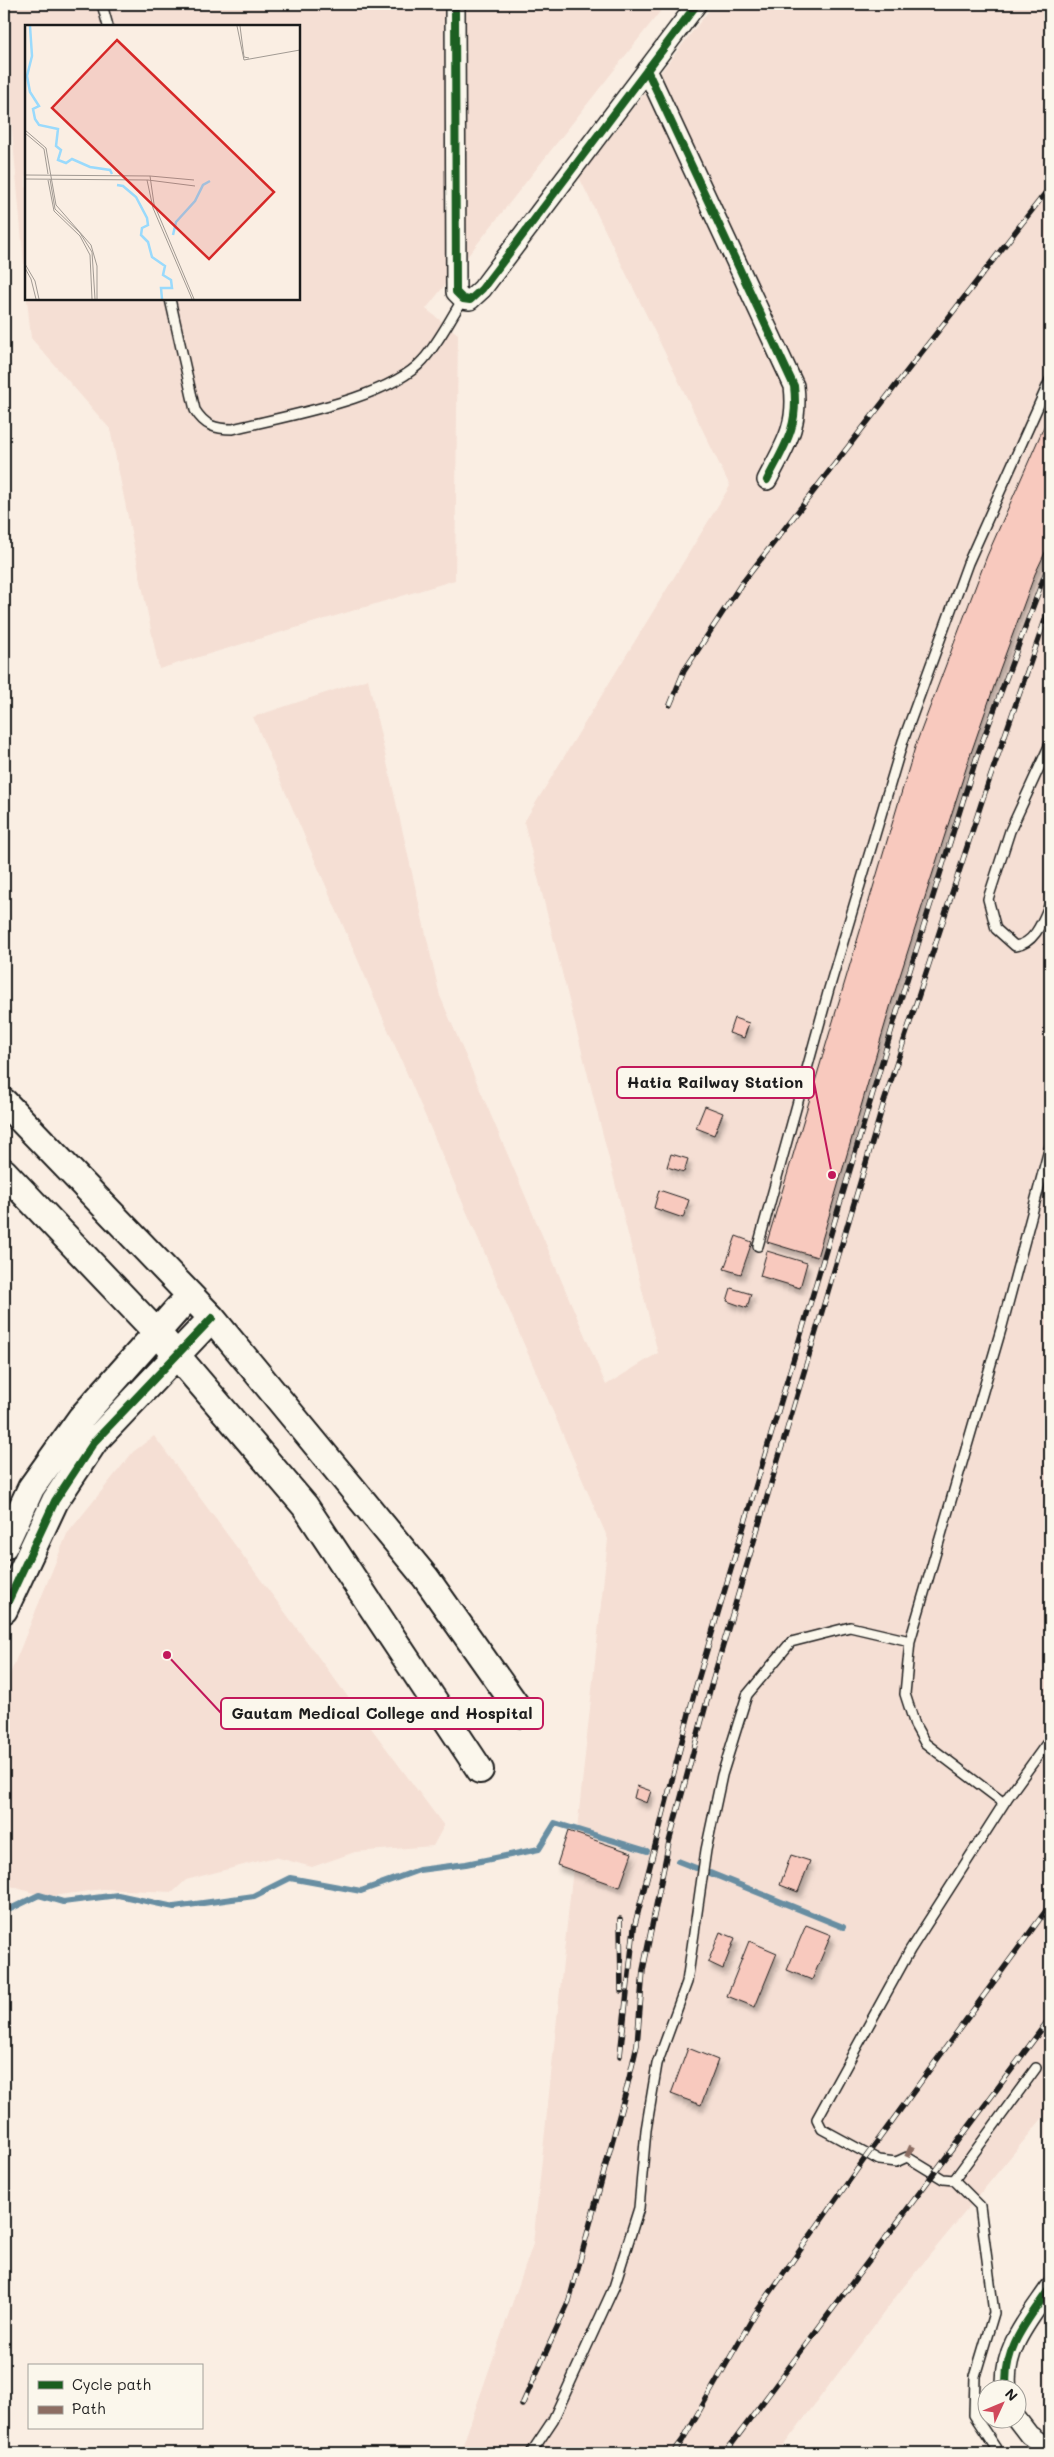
<svg xmlns="http://www.w3.org/2000/svg" width="1054" height="2457" viewBox="0 0 1054 2457" font-family="Mali,sans-serif">
<style>
.built{fill:#f5dfd4}
.lines{fill:none;stroke-linecap:round;stroke-linejoin:round}
.stream{stroke:#688ea2;stroke-width:6}
.building{fill:#f8c9be;stroke:#1c1c1c;filter:url(#shadow)}
.lane-casing{stroke:#1c1c1c;stroke-width:12}
.street-casing{stroke:#1c1c1c;stroke-width:22}
.secondary-casing{stroke:#1c1c1c;stroke-width:30}
.lane{stroke:#fbf7ec;stroke-width:9}
.street{stroke:#fbf7ec;stroke-width:19}
.secondary{stroke:#fbf7ec;stroke-width:26}
.rail-casing{stroke:#1c1c1c;stroke-width:5.5}
.rail{stroke:#fbf7ec;stroke-width:4;stroke-dasharray:11;stroke-linecap:butt}
.quiet{stroke:#8d6e63;stroke-width:6;stroke-dasharray:12 6;stroke-linecap:butt}
.cycleway-casing{stroke:#fbf7ec;stroke-width:11}
.cycleway{stroke:#1b5e20;stroke-width:8}
.inset-river{fill:none;stroke:#9adafc;stroke-width:2.5}
.inset-road{fill:none;stroke:#a19a93;stroke-width:1}
.view{fill:#d62828;fill-opacity:0.15;stroke:#d62828;stroke-width:2.5}
.inset-edge{fill:none;stroke:#1c1c1c;stroke-width:2.5}
.leader{fill:none;stroke:#c2185b;stroke-width:2}
.callout-dot{fill:#c2185b;stroke:#fbf7ec;stroke-width:2}
.callout{fill:#fbf7ec;stroke:#c2185b;stroke-width:2}
.callout-label{font-size:16px;text-anchor:middle;font-weight:bold;fill:#1c1c1c}
</style>
<defs>
<filter id="shadow"><feDropShadow dx="3" dy="5.5" stdDeviation="2.5" flood-color="#0004"/></filter>
</defs>
<rect width="100%" height="100%" fill="#faeee3"/>
<filter id="ink" filterUnits="userSpaceOnUse"><feTurbulence type="fractalNoise" baseFrequency=".02" numOctaves="2"/><feDisplacementMap in="SourceGraphic" scale="10" xChannelSelector="R" yChannelSelector="G"/><feConvolveMatrix kernelMatrix="1 2 1 2 8 2 1 2 1" color-interpolation-filters="sRGB"/></filter>
<g filter="url(#ink)">
<path class="built" d="M4,4H666L426,309L458,334L455,580L159,669L110,429L31,338L27,299H299V26H26V286L4,40Z
M714,4H1050V2109L901,2290L778,2453H460L533,2244L608,1539L253,717L368,679L440,996L606,1385L658,1353L524,822L730,486L579,177Z
M154,1436L444,1826L433,1846L355,1852L312,1867L275,1857L186,1880L173,1892L103,1889L46,1897L4,1884V1689L67,1534L133,1452Z"/>
<g class="lines">
<path class="stream" d="M678,1861L696,1868
M710,1873L843,1927
M4,1912L39,1895L63,1902L118,1895L174,1907L254,1896L290,1878L361,1891L419,1870L466,1864L539,1849L555,1823L647,1851"/>
</g>
<path class="building" d="M1050,413V542L1035,574L1000,669L971,753L891,1004L817,1257L767,1242L916,744L987,556Z
M734,1018L749,1023L744,1038L729,1033Z
M705,1106L723,1113L714,1135L696,1128Z
M671,1154L688,1159L684,1172L667,1167Z
M659,1190L689,1200L683,1218L654,1208Z
M736,1236L752,1242L741,1274L724,1269Z
M767,1251L807,1263L800,1288L760,1276Z
M731,1288L751,1294L747,1308L727,1301Z
M637,1786L651,1791L647,1803L634,1798Z
M568,1831L632,1853L620,1887L557,1865Z
M791,1855L810,1861L798,1892L780,1885Z
M806,1925L831,1935L812,1980L787,1970Z
M720,1932L735,1938L723,1969L708,1962Z
M749,1941L777,1953L755,2007L727,1996Z
M688,2048L718,2060L701,2105L671,2094Z"/>
<g class="lines">
<g class="lane-casing">
<path id="lane" d="M103,8L108,26
M170,299L195,410C205,426 215,429 233,429C284,416 389,399 423,360C439,342 450,319 463,299
M1050,744L1010,831L988,899L996,929L1015,946C1035,944 1043,920 1050,904
M758,1246L829,989L903,741L968,563L1050,380
M1004,1803L925,1743L915,1725L905,1694L910,1641L1002,1326L1050,1146
M954,2180L1036,2068
M531,2453L553,2420L614,2287L639,2208L646,2130L657,2064L687,1982L706,1850L722,1775L747,1695L791,1642L850,1627L910,1641
M999,2453L974,2415L975,2376L994,2313L980,2206L954,2180L943,2179L907,2157L896,2162L879,2160L822,2129L817,2119L910,1950L1008,1797L1050,1739"/>
</g>
<g class="street-casing">
<path id="street" d="M455,4L456,292L463,299L470,300L482,289L697,4
M647,70L794,386C799,427 785,445 767,480
M1007,2390C1001,2350 1029,2319 1050,2288
M1016,2418L1029,2435L1050,2450"/>
</g>
<g class="secondary-casing">
<path id="secondary" d="M4,1102L212,1318L426,1578L522,1714
M4,1172L161,1337L305,1506L480,1770
M4,1546L31,1488L81,1418L190,1295
M4,1610L55,1501L94,1442L212,1318"/>
</g>
<use href="#lane" class="lane"/>
<use href="#street" class="street"/>
<use href="#secondary" class="secondary"/>
<g class="rail-casing">
<path id="rail" d="M670,705L684,671L740,586L1050,187
M620,1919L621,1991
M620,2056L634,1928L695,1690L899,1005L977,756L1050,561
M522,2405L569,2301L627,2087L637,2045L643,1970L669,1842L711,1686L884,1102L982,801L1050,606
M673,2453L682,2441L755,2314L868,2154L1050,1905
M725,2453L1050,2018"/>
</g>
<use href="#rail" class="rail"/>
<path class="quiet" d="M907,2157L913,2144"/>
<g class="cycleway-casing">
<path id="cycleway" d="M455,4L456,292L463,299L470,300L482,289L697,4
M647,70L794,386C799,427 785,445 767,480
M4,1610L55,1501L94,1442L212,1318
M1007,2390C1001,2350 1029,2319 1050,2288"/>
</g>
<use href="#cycleway" class="cycleway"/>
</g>
</g>
<g transform="translate(25 25)">
<rect width="275" height="275" fill="#faeee3"/>
<path class="inset-river" d="M5,1L7,31L2,51L5,67L14,81L8,84L10,94L14,100L33,104L31,121L36,125L33,135L41,138L47,134L65,142L85,145L87,149M92,160L98,161L111,172L122,193L123,200L117,203L116,210L123,217L127,232L140,241L138,250L146,255L147,263H136L137,274M148,210L151,197L170,176L178,160L185,156"/>
<path class="inset-road" d="M212,1L219,35L275,25M215,1L219,32L224,33M0,105L21,123L31,180L66,220L72,241V274M0,108L19,124L23,149M0,150L125,151L169,155M125,151L129,179L169,274M0,154L123,155L170,161M25,154L30,184L55,208L67,227L70,274M23,155L29,186L55,211L65,230L67,274M122,155L128,183L167,274M0,239L10,256L14,274M0,243L6,254L11,274"/>
<path class="view" d="M92,15L249,167L184,234L27,83Z"/>
<rect width="275" height="275" class="inset-edge"/>
</g>
<path class="leader" d="M832 1175L814 1082M167 1655L221 1713"/>
<g class="callout-dot">
<circle cx="832" cy="1175" r="5"/>
<circle cx="167" cy="1655" r="5"/>
</g>
<g class="callout">
<rect x="617" y="1067" width="197" height="31" rx="5"/>
<rect x="221" y="1698" width="322" height="31" rx="5"/>
</g>
<g class="callout-label">
<text x="715" y="1088">Hatia Railway Station</text>
<text x="382" y="1719">Gautam Medical College and Hospital</text>
</g>
<rect width="1054" height="2457" fill="none" stroke="#fbf7ec" stroke-width="20"/>
<rect x="10" y="10" width="1034" height="2437" fill="none" stroke="#1c1c1c" stroke-width="2" filter="url(#ink)"/>
<rect x="28" y="2364" width="175" height="65" fill="#fbf7ec" stroke="#a29f99"/>
<rect x="38" y="2381" width="25" height="8" fill="#1b5e20" stroke="#a29f99"/>
<text x="72" y="2390" font-size="15" fill="#1c1c1c">Cycle path</text>
<rect x="38" y="2406" width="25" height="8" fill="#8d6e63" stroke="#a29f99"/>
<text x="72" y="2414" font-size="15" fill="#1c1c1c">Path</text>
<g transform="translate(1002 2404) rotate(46)"><circle r="24" fill="#fbf7ec" stroke="#a29f99"/>
<path d="M0-4L9 19L0 12L-9 19Z" fill="#d1495b"/>
<text y="-8" font-size="14" font-weight="bold" text-anchor="middle" fill="#1c1c1c">N</text>
</g>
</svg>
